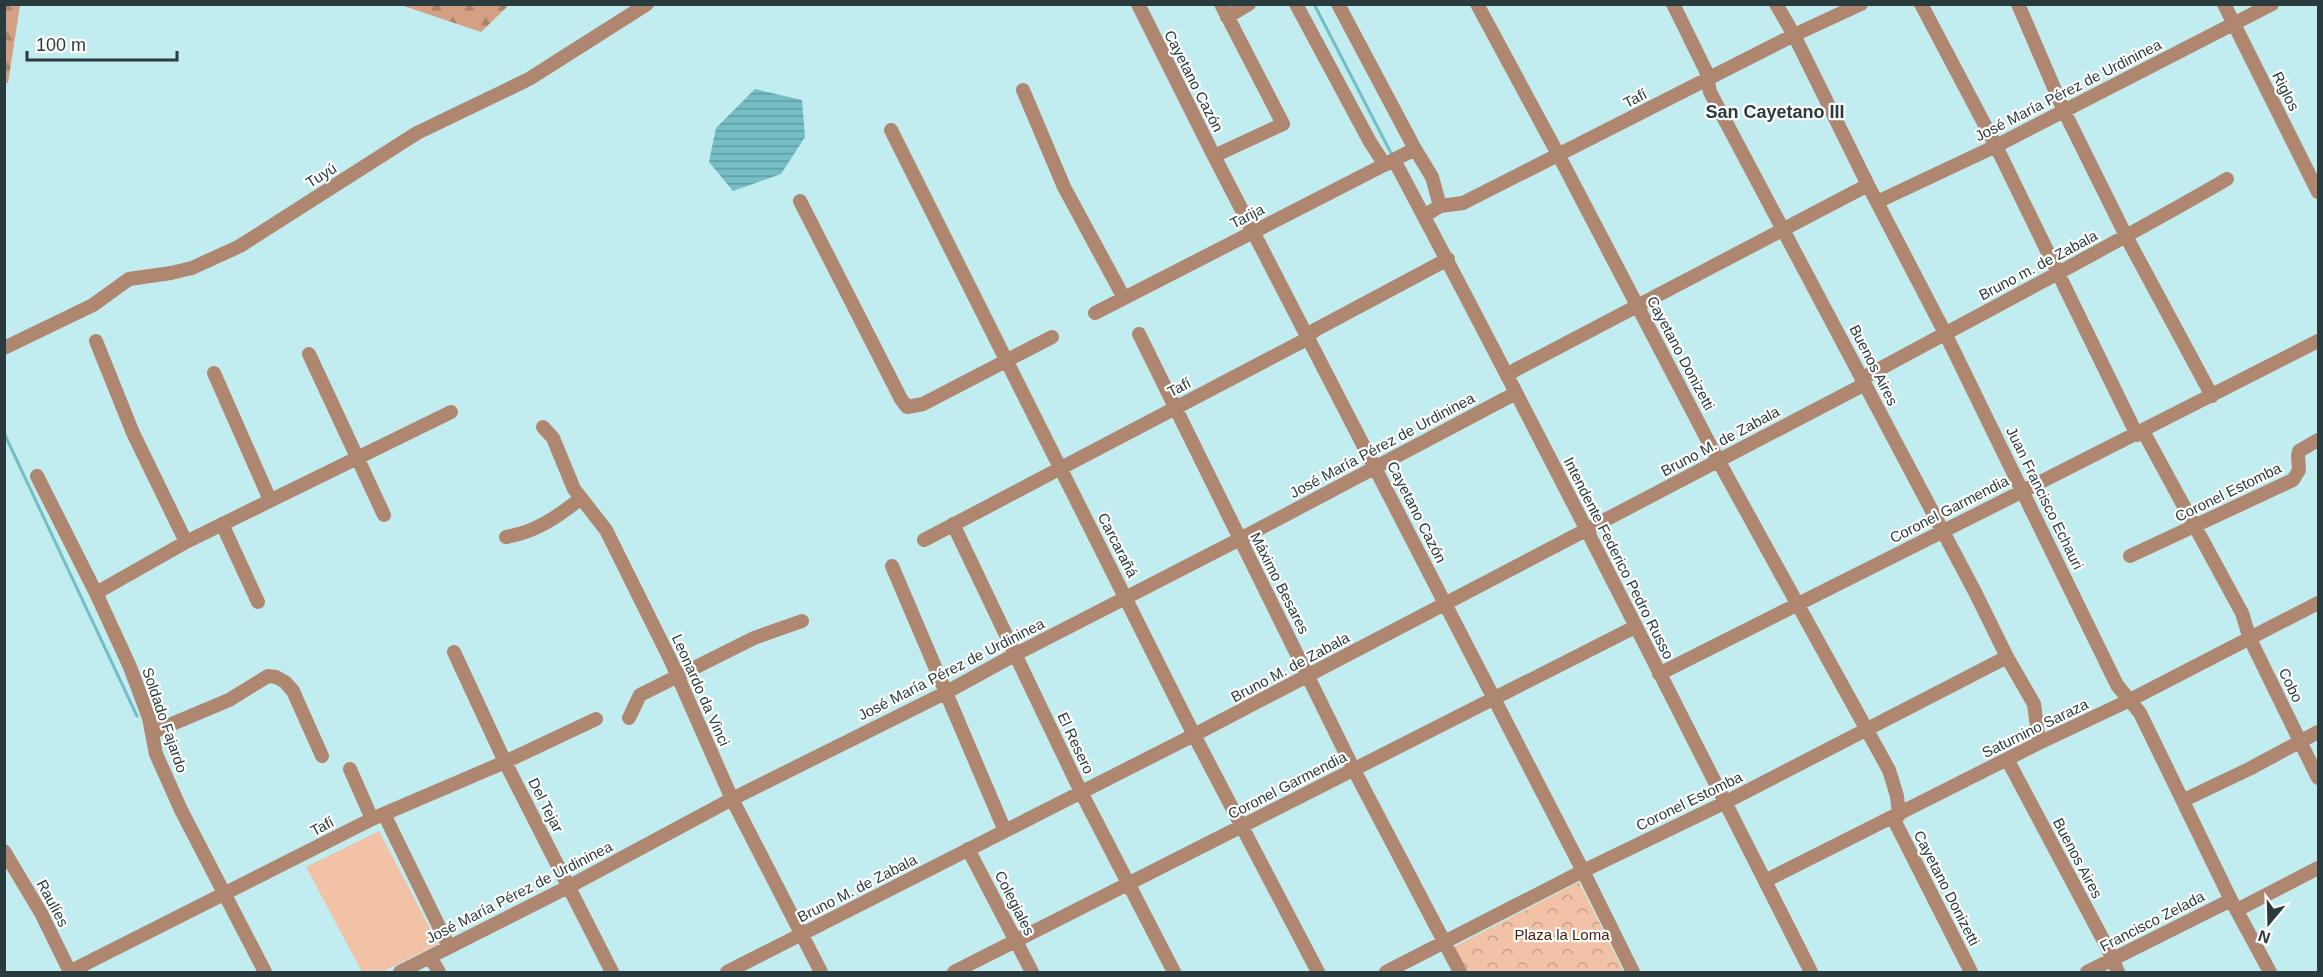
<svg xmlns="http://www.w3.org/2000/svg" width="2323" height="977" viewBox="0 0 2323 977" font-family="Helvetica,sans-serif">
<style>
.green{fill:#f2c2a7}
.forest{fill:url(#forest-firs)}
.park{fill:url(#park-crowns)}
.water{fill:url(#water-rules)}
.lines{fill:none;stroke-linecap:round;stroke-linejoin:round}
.stream{stroke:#76bec6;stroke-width:3}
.minor{stroke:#af866f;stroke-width:14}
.labels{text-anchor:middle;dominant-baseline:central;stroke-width:4.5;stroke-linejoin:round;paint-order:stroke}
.street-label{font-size:15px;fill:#293b3c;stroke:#fff}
.park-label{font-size:15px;fill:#44220b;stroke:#fff}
.quarter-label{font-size:18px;font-weight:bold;fill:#293b3c;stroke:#fff}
</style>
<defs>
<pattern id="forest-firs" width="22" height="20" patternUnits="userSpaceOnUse" patternTransform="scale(1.5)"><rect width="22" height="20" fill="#d3a083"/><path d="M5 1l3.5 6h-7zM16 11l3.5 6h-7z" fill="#ab846c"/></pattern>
<pattern id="park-crowns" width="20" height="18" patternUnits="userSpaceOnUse" patternTransform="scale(1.5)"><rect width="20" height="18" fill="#f2c2a7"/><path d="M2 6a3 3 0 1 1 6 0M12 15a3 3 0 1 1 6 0" fill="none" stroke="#c49f89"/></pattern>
<pattern id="water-rules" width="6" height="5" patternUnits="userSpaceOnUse" patternTransform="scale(1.5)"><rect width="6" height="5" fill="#76bec6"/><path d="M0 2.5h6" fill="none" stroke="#619ca2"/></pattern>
</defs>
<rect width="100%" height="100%" fill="#c1ecf0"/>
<path class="green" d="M379,831L438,944L382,972H362L306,867Z"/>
<path class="forest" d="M4,5H20L8,83H5Z
M401,5L509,4V5L481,32Z"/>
<path class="park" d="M1579,882L1624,972H1467L1454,947Z"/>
<path class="water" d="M755,89L802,100L805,137L781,174L733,191L709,162L716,128Z"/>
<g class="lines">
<path class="stream" d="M1314,4L1392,155
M4,433L137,716"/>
<path class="minor" d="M1138,4L1214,156L1583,871L1633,972
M1296,4L1370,142L1385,165
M1338,4L1415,149L1432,177L1440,206
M1477,4L1559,156L1718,460L1889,770L1897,796L1899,815
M1673,4L1706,71L1710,92L1975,592L2007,657L2034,704L2039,743
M1776,4L1794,35L1868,185L1945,333L2117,685L2140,713L2231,900L2270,972
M1921,4L1996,146L2137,435
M2018,4L2064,111L2127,238L2212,396
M2224,4L2318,192
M1227,17L1249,4
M1023,90L1064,187L1124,298
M891,130L1194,735L1318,972
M1214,156L1283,124L1221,4
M1394,160C1537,429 1674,701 1811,972
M800,201L901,399L907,407L923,404L1052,337
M1877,202L1996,146L2272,4
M1424,216L1440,206L1463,203L1794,35L1861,4
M1095,313L1415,149
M1139,334L1354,770L1460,972
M96,341L133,433L186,542
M4,348L93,305L129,279L171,273L192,268L240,246L417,133L529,79L647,4
M309,354L384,515
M214,373L270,500
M1508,376L1515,370L1868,185
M1863,378C1984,312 2107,249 2227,179
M543,427L553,438L574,489L606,530L671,661L732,799L821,972
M2143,431L2242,613L2250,639L2318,778
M37,476L96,593L130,667L149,718L156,754L181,810L265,972
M222,524L258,602
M953,524L1081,792L1174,972
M506,537C536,532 557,517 580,499
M924,540L1303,341L1315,330L1448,259
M2130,556L2293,480L2299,470L2298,456L2299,451L2318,440
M892,566L1005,831
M96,593L186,542L451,412
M454,652L505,762L612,972
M1659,674C1879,564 2099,453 2318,341
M629,718L640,695L754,638L802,621
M153,732L229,700L268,676L276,677L285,682L293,691L322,756
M2007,759L2107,947L2118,972
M350,769L372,819
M2184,800L2249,769L2318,732
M384,814L449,947
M1893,818L1971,972
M968,849L1032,972
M4,851L41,913L70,972
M1765,881L2039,743L2130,700L2318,603
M2237,910L2318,868
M430,957L439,972
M69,972L372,819L505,762L596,719
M400,972L570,886L732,799L945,693L1016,654L1240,539L1516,393
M727,972L1194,735L1865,384
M954,972L1635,627
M1386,972L1583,871L1724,803L2007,657
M2087,972L2231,900"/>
</g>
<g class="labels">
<g class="street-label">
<text transform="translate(1194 81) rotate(63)">Cayetano Cazón</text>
<text transform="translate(2068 90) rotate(-27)">José María Pérez de Urdininea</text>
<text transform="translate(2286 91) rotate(63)">Riglos</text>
<text transform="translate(1635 98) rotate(-28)">Tafí</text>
<text transform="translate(321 175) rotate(-32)">Tuyú</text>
<text transform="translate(1247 216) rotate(-27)">Tarija</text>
<text transform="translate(2038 265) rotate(-28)">Bruno m. de Zabala</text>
<text transform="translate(1681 353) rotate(62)">Cayetano Donizetti</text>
<text transform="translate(1874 365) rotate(63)">Buenos Aires</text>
<text transform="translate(1179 387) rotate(-28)">Tafí</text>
<text transform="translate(1720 441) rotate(-28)">Bruno M. de Zabala</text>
<text transform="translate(1382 445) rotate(-28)">José María Pérez de Urdininea</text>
<text transform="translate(2228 492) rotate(-26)">Coronel Estomba</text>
<text transform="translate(2045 498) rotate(64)">Juan Francisco Echauri</text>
<text transform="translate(1949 509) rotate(-27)">Coronel Garmendia</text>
<text transform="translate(1417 512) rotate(63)">Cayetano Cazón</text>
<text transform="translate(1118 545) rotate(63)">Carcarañá</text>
<text transform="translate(1619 558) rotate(63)">Intendente Federico Pedro Russo</text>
<text transform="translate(1280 583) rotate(63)">Máximo Besares</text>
<text transform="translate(1290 667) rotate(-28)">Bruno M. de Zabala</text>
<text transform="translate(951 669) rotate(-27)">José María Pérez de Urdininea</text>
<text transform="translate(2291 685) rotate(64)">Cobo</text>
<text transform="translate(701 690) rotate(66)">Leonardo da Vinci</text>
<text transform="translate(165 720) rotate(71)">Soldado Fajardo</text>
<text transform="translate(2035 728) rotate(-26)">Saturnino Saraza</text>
<text transform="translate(1076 743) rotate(65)">El Resero</text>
<text transform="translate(1287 785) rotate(-27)">Coronel Garmendia</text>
<text transform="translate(1689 801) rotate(-26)">Coronel Estomba</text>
<text transform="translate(546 805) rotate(63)">Del Tejar</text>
<text transform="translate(322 826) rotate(-28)">Tafí</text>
<text transform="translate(2078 858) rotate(62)">Buenos Aires</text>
<text transform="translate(857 888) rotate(-27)">Bruno M. de Zabala</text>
<text transform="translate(1947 888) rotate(63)">Cayetano Donizetti</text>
<text transform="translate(519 892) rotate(-27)">José María Pérez de Urdininea</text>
<text transform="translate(53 903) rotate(62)">Raulíes</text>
<text transform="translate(1015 903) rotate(63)">Colegiales</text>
<text transform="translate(2152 921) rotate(-27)">Francisco Zelada</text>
</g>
<g class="park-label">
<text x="1562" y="934">Plaza la Loma</text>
</g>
<g class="quarter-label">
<text x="1775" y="112">San Cayetano III</text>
</g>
</g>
<rect width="2323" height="977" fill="none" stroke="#293b3c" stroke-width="12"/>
<g transform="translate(2269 923) rotate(199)" stroke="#ffffff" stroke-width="4.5" paint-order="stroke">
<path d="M0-4.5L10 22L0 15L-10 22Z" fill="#293b3c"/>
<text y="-9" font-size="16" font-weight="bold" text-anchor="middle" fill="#293b3c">N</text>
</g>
<path d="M27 51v9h150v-9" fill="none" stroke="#293b3c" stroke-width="3"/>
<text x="36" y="51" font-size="18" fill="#293b3c" stroke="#ffffff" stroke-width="4.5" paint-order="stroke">100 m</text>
</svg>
